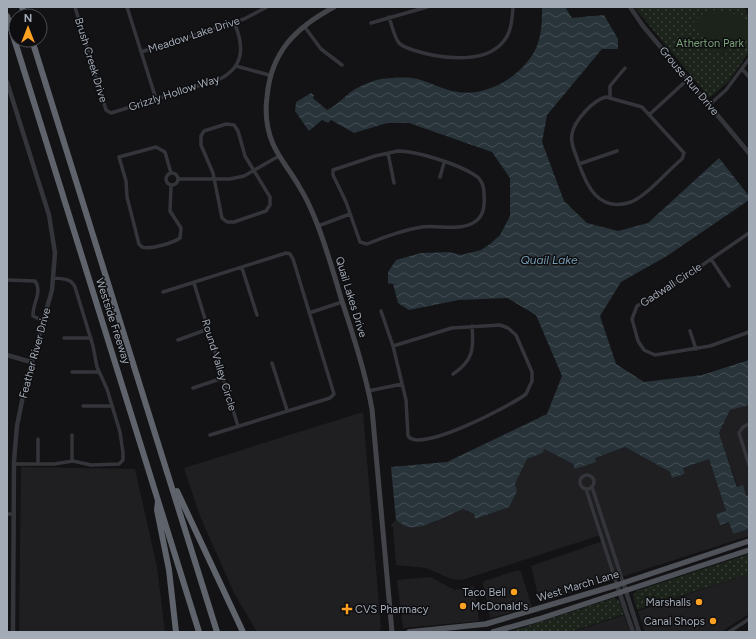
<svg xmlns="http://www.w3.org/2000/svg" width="756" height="639" viewBox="0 0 756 639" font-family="Figtree,sans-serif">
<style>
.built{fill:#1f1f22}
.grass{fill:url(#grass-dots)}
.pitch{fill:#1b231b}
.water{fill:url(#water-waves)}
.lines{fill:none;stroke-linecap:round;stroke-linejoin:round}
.minor{stroke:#34353a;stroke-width:3.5}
.tertiary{stroke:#34353a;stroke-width:4.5}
.secondary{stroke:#42444a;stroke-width:5}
.primary{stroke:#4f5359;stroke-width:5.5}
.motorway{stroke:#5f646c;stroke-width:6}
.poi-dot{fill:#ffa121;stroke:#0e0e10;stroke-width:1.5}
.labels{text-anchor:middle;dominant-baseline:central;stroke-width:3;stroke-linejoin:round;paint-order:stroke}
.street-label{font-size:11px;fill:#a3abb7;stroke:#0e0e10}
.park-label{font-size:11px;fill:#7aa379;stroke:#0e0e10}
.poi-label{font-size:11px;fill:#a3abb7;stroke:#0e0e10;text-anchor:end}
.water-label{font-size:12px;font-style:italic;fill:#779db5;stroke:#0e0e10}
</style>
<defs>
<pattern id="grass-dots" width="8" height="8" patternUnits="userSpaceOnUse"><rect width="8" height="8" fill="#1b231b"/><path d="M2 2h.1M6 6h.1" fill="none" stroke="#39403a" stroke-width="1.8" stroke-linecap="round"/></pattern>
<pattern id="water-waves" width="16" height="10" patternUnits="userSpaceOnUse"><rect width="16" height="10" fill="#28333a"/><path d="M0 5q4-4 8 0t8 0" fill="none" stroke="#444e54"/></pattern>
</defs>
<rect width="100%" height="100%" fill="#131315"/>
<path class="built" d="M744,405H749V495L746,496L738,487L719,433L730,410Z
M363,412L381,628L379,631L363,632H257L234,593L200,516L184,468Z
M625,447L670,472L672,478L685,474L683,468L709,459L726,511L720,525L729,522L733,534L749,529V536L540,603L531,566L603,541L601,535L462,580L451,579L426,568L396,565L393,527L390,526L396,520L408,527L434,523L445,515L463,509L474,514L475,519L515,484L527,459L543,453L544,449L573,464L596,462L594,458Z
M21,467L135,469L157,567L165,632H19Z
M518,570L521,572L532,607L490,618L483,584L484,581Z
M749,574V614L721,632H645L638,611Z
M430,577L455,590L474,586L479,621L403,628L397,580Z
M624,615L630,632H572Z"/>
<path class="grass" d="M634,7H744L749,17V52L729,81L712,96L709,97Z
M749,554V574L637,610L633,596L636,591Z
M614,598L619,600L624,614L570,632H509Z"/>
<path class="pitch" d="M713,10C728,12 749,14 749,33L725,54L716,53L692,24L701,15Z"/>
<path class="water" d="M542,7H565L572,18L604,15L618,39V49H602L547,115L542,142L564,201L587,223L618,231L648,223L719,158L749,196V200L667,256L621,282L600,316L616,364L644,382L702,375L749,360V405L730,410L719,433L737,487L743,485L746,496L749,495V529L733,534L729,522L720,525L716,514L726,511L709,459L683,468L685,474L672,478L670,472L625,447L595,458L596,462L575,469L573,464L544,449L543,453L527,459L515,484L517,491L509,507L475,519L474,514L463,509C447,515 426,529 409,527C405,527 399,522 396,520L391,467L447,462L547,414L562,376L536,315L507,298L459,300L409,310L398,303L393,284L388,283V272L396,260L421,253L449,252L461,255L481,250L490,244L500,235L510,216V178L492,152L409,123H387L354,133L331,120L328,123L322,120L309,131L295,111L296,102L311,93L314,95L313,98L327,110C335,106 339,102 346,96C354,88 370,81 381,79C391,78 402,77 412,78C427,80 442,90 458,92C489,97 528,73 538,43C542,31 542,19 542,7Z"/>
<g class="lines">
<path class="minor" d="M75,7L106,110L111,113L220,79C245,66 244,45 234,22
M127,7L156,99
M389,17C392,25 394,37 399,43C403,47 408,48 413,50C437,58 479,64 499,46C511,36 512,22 513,7
M371,23L427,7
M304,26L321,49L342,65
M141,52L244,19L267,7
M236,66L269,75
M742,69L749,77
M606,97L642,107L684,153L682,159C667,171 648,195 631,202C598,213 586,185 578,161C575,152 570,143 572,134C574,121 593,100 606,97Z
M610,98V86L625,68
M709,105L726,90L749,59
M650,114L687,80
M226,124L234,125L238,131L245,156L270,197V205L266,211L234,222H227L222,218L213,173L201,145V136L204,131Z
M398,151C417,151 457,164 473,174C481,178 484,186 484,194C485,206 484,217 473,223C459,231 437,225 422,227C403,230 384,237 367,244L360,242L346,202L333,175V170L375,156Z
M388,153L394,183
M579,164L617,151
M166 179a6 6 0 1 1 12 0a6 6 0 1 1-12 0Z
M171,173L165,152L156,147L119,157L126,181L127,197L139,244L142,247C149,250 173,243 180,238L181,228L170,211L171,186
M440,177L444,163
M178,179H230L244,176L279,156
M318,226L350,214
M749,233L682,279L637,306L632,319L638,341L644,350L655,355L710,346L749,332
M711,259L729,286
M242,268L257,315
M7,280L35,281C43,292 32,304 33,316L43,321
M194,283L238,426
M163,292L286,253L290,254L293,259L334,394L330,398L210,435
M381,311L393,346
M309,313L342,302
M500,325L508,328L516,335L532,372V381L526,394C512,405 419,454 408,436L406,400L393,346L452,328Z
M690,331L696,349
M64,338H91
M178,340L208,329
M272,363L287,410
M72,372H99
M453,374C473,361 474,349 472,326
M193,388L223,378
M368,391L402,384
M83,406H112
M749,424L743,427L739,433L749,465
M72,461V435
M14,464H54L73,461L91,465L119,464L123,460V453L120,432L107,389L97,367L93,346L75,287C71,278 63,279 54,278
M38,464V439
M580 482a7 7 0 1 1 14 0a7 7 0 1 1-14 0Z
M592,487L623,582
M586,489L617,585
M7,514H14
M729,632L749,619"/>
<path class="tertiary" d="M630,7L643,26L749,153
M7,82L49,215L55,253L52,290L25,386L17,426L14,461L13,632
M7,355L31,362
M623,582L639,632
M617,585L633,632"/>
<path class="secondary" d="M334,7C295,28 271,52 267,97C265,112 267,130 273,144C280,160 292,173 300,188C307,199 313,213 318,226C327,250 334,274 341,298C353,335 365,371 372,409L392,632"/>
<path class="primary" d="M409,632L486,624L617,585L749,541
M493,632L539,619L749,550"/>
<path class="motorway" d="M22,7L25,16
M7,16L199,632
M32,40L217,632
M177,491L243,632
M158,501L157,510L169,570L176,632"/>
</g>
<g class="poi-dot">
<circle cx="514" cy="592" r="4"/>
<circle cx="699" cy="602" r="4"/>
<circle cx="463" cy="606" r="4"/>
<path d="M345 603h4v4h4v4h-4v4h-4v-4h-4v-4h4z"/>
<circle cx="713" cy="621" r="4"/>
</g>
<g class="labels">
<g class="street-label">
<text transform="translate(194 35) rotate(-18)">Meadow Lake Drive</text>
<text transform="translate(91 60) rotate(73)">Brush Creek Drive</text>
<text transform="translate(689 81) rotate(50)">Grouse Run Drive</text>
<text transform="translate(174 93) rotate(-18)">Grizzly Hollow Way</text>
<text transform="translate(671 285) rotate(-33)">Gadwall Circle</text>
<text transform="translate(351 297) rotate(73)">Quail Lakes Drive</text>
<text transform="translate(113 321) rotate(72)">Westside Freeway</text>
<text transform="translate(35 353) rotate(-75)">Feather River Drive</text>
<text transform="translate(219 365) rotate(73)">Round Valley Circle</text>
<text transform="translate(578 586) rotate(-17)">West March Lane</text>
</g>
<g class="park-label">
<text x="710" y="43">Atherton Park</text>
</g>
<g class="poi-label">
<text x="506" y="592">Taco Bell</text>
<text x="691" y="602">Marshalls</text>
<text x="471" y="606" text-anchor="start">McDonald's</text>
<text x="355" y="609" text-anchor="start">CVS Pharmacy</text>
<text x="705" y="621">Canal Shops</text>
</g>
<g class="water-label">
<text x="549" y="260">Quail Lake</text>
</g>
</g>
<rect width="756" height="639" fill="none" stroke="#a3abb7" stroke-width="16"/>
<g transform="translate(28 28)"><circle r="19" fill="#0e0e10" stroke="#4a4d53"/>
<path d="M0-3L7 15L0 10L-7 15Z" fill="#ffa121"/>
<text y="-6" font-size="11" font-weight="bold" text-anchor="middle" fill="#a3abb7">N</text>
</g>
</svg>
